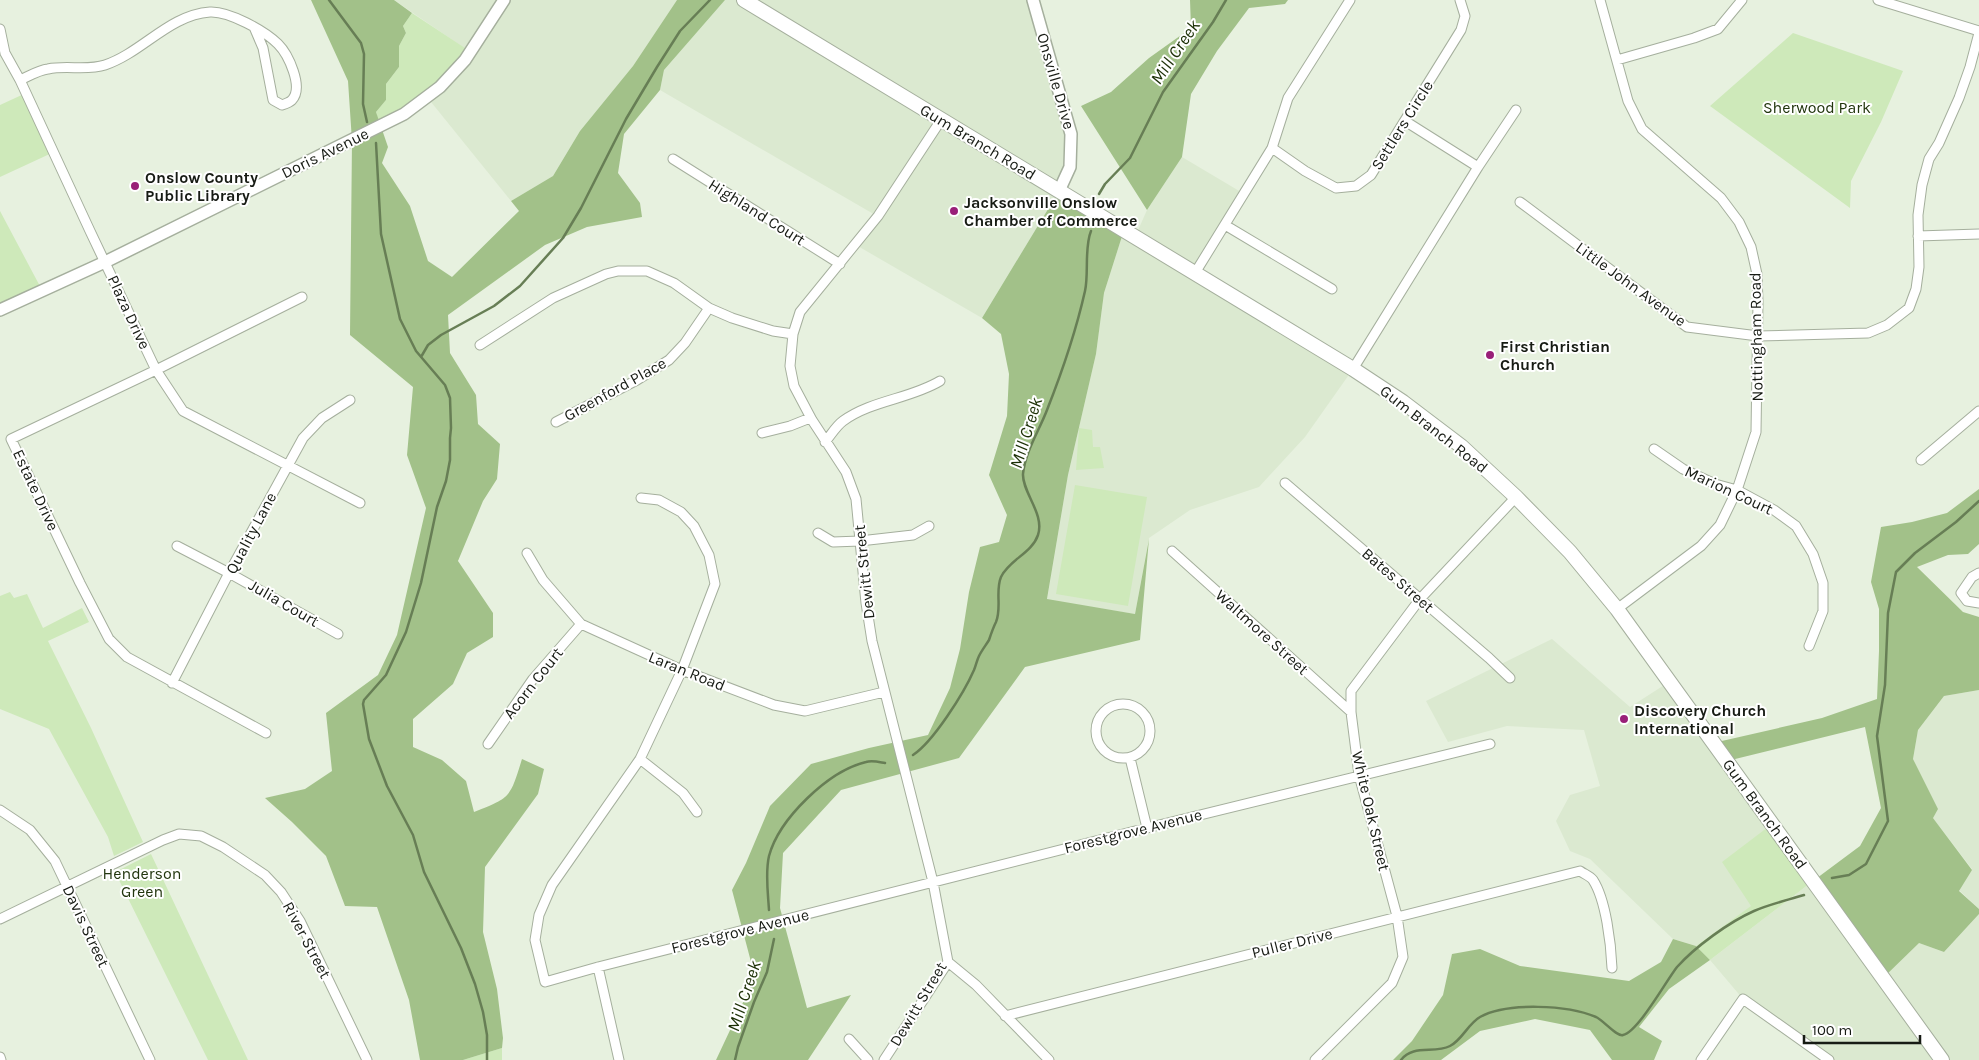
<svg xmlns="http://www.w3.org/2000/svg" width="1979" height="1060" viewBox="0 0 1979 1060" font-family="Karla,sans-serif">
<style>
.built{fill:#dbe9d0}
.green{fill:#cee9ba}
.forest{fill:#a2c189}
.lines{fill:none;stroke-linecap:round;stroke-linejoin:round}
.stream{stroke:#677e55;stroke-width:2.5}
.minor-casing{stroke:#a5af9d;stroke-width:11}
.tertiary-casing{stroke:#a5af9d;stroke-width:14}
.primary-casing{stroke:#a5af9d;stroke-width:16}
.minor{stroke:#fff;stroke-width:9}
.tertiary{stroke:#fff;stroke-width:11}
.primary{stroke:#fff;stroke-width:14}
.poi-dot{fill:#991f78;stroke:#fff;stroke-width:2}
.labels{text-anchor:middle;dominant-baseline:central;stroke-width:4;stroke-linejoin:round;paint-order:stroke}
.street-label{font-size:16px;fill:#171b14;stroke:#fff}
.park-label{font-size:16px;fill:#22360e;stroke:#fff}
.poi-label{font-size:16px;font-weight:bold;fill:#171b14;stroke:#fff;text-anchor:start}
.water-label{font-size:18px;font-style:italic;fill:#1c3006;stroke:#fff}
</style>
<rect width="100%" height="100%" fill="#e7f1df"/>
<path class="built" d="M394,0H677L633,66L580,131L553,176L511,201L427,97L470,52Z
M725,0H1033L1071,134L1059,191L982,318L856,245L877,216L660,90L664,70Z
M1182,157L1246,195L1195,272L1353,369L1305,437L1259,487L1190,510L1149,538L1135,614L1047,600L1068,475L1096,354L1104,293L1124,230L1135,237L1147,210Z
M1552,639L1630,707L1669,682L1772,824L1752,906L1696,946L1673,939L1590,859L1570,851L1556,821L1570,795L1600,786L1584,730L1507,726L1448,742L1426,701Z
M1979,690V909L1959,890L1972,869L1933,818L1913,759L1918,730L1944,696Z
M1813,881L1919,943L1944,952L1979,914V1060H1829L1743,999L1710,960Z"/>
<path class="green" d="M412,13L471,52L440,87L380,127L376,112L386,100V84L399,67V46L406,33L403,26Z
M1793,33L1903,71L1881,122L1851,181L1850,208L1710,106Z
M26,93L54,152L0,177V105Z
M0,211L42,290L0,310Z
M1079,428L1092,430L1093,447H1100L1104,468L1076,470Z
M1075,485L1147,497L1128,606L1056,594Z
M10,592L14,598L27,594L43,628L82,608L89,622L48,641L91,728L143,842L114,856L108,837L49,729L0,709V596Z
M1772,824L1813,881L1710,960L1696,946L1751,906L1722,862Z
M151,854L248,1060H208L115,872Z
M502,1048V1060H463Z"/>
<path class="forest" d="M311,0H394L412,13L403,26L406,33L399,46V67L386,84V100L376,112L388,147L382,163L410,206L428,261L452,277L519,211L511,201L553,176L580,131L633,66L677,0H725L664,70L660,90L624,134L618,173L640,203L642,217L587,227L545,245L448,315L450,353L476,395L478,424L500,444L497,479L483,501L458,561L493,613V637L467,653L453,684L413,719V747L442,760L466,781L474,812C512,797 510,797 522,759L544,769L538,794L485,867L483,932L497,989L503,1038L502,1048L463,1060H420L409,1000L377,907L345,906L326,856L292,822L265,798L305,789L332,771L326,713L378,675L397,635L426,508L407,455L413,387L350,335L352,141L348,81Z
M1190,0H1288L1285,4L1249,8L1217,51L1191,94L1182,157L1147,210L1081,106L1111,92L1149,58L1191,28Z
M1059,191L1124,230L1104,293L1096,354L1068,475L1047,599L1135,614L1149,539L1140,640L1025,667L959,758L841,790L783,853L780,908L807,1008L851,995L808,1060H716L755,977L732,890L746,863L770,806L811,764L869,748L928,735L950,688L960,649L969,592L980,547L999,542L1007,515L989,475L1007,416L1009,374L1001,334L982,318Z
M1979,489V544L1968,554L1948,555L1917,567L1963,612L1979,617V690L1944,696L1918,730L1913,759L1938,809L1933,818L1972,870L1959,891L1979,909V914L1944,952L1919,943L1883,978L1813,881L1860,846L1881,808L1865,727L1727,761L1713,743L1822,718L1877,699L1879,651V609L1871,582L1881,527L1912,522L1947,513Z
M1673,939L1696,946L1710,960L1669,989L1639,1027L1662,1041L1654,1060H1612L1590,1030L1535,1019L1480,1031L1441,1060H1393L1412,1041L1443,995L1452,954L1480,949L1520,966L1629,981L1661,962Z"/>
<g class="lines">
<path class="stream" d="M329,0L361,43L364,54L363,104L367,122
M376,143L381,234L400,319L416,351L445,385L450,398L451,428L450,438V460L446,481L437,507L421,583L406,632L386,675L364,700L363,704L369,739L387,786L413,835L424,872L461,948L475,984L483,1012L487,1035V1060
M1099,194L1105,184L1130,158L1163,92L1213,22L1226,0
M421,357L428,345L441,335L494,306L520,286L563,238L581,208L626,119L657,67L680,31L710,0
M913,755C933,742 964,693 974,670C976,665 977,660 979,656C982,650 986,645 989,640C991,634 993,628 996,622C1002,608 995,591 1001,577C1009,560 1032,553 1038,535C1045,514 1022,492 1023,474C1025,452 1039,431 1047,410C1062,372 1076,331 1085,291C1089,273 1084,248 1091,231
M1832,878L1849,875L1866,864L1888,821L1877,736L1885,685L1888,613L1896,572L1915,553L1956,522L1979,501
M769,910C768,893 765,873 769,856C779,819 828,771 866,762C872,760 879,762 885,763
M735,1060L738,1047L754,1002L767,972L774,939
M1401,1060C1413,1044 1434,1054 1450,1046C1462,1040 1468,1024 1480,1017C1507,1002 1568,1005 1596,1017C1604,1021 1617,1037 1623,1035C1638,1032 1666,981 1677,967C1695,947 1729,922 1754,911C1770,904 1788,900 1804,895"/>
<g class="minor-casing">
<path id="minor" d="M1600,0L1628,101L1642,129L1721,198L1739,222L1751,247L1757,274L1758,302L1756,432L1737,490L1720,525L1701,546L1617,609
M1878,0L1979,31
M0,29L5,53L20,80L90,231L156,370L183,411L360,503
M1617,60L1694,38L1718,29L1742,0
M20,80C29,76 39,70 48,69C67,65 87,71 105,65C143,52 169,15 210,12C229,11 265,31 278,44C288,54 304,87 292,100C290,102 285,104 282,105L273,100L263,48L254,27
M1405,121L1478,167
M1272,148L1305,171L1336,188L1356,186L1371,175L1461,30L1465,16L1460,0
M673,159L840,264
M1520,202L1687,327L1758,336L1868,333L1887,325L1909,308L1916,289L1919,267L1918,215L1922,185L1929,159L1939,143L1959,98L1970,67L1979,33
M1225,225L1332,289
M1918,236L1979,234
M1195,273L1272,148L1288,98L1350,0
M480,345L553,298L606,274L618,271H647L674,283L709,308L732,318L773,331L793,334
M1353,369L1478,167L1516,110
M556,422L637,380L669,360L685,343L709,308
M762,433L790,426L810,418
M825,442C831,435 836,426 843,421C872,400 910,399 940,381
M1654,449L1683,469L1715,484L1737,490L1774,510L1796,526L1813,554L1823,583V611L1809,646
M1921,460L1979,411
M1285,483L1489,658L1510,678
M641,498L659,500L681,512L694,526L709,555L715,584L682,670L640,759L552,885L539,915L535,940L545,982L598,967L1147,828L1490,744
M818,533L833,542L860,541L913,535L929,526
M177,546L229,573L338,634
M1172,551L1351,712
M527,553L543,580L581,624L682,670L774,705L805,711L884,692
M1979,573L1972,577L1961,593L1967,601L1979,603
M172,683L229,573L303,438L322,418L350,400
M1096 731a27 27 0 1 1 54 0a27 27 0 1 1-54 0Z
M266,733L127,657L109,639L80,583L11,439L156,370L302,297
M488,744L533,679L581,624
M1130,758L1147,828
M640,759L683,793L697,812
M0,810L30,830L55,861L150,1060
M0,919L163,840L179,834L201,836L223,847L265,875L281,892L300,921L367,1060
M948,962L976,985L1049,1060
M598,967L619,1060
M1005,1016L1580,871C1584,874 1590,876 1593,880C1606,900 1611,944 1612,968
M849,1039L868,1060
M0,1057L1,1060
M884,1060L948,962L933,882L872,641L866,603L856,499L846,472L812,420L794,386L790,366L793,334L800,312L878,216L941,120
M1315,1060L1392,983L1403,957L1397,916L1359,775L1351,712V691L1420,599L1516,497
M1701,1060L1743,999L1829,1060"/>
</g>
<g class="tertiary-casing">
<path id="tertiary" d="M1033,0L1071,134L1070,167L1059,191
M0,310L105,262L404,114L440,87L465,60L504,0"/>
</g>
<g class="primary-casing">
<path id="primary" d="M744,0L1353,369L1403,402L1461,446L1516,497L1570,552L1617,609L1942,1060"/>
</g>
<use href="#minor" class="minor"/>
<use href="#tertiary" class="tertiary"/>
<use href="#primary" class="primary"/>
</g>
<g class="poi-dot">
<circle cx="135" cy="186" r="5"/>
<circle cx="954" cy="211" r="5"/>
<circle cx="1490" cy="355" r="5"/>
<circle cx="1624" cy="719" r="5"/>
</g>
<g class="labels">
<g class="street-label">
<text transform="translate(1056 81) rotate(74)">Onsville Drive</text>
<text transform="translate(1402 125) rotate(-58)">Settlers Circle</text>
<text transform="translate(978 142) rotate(31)">Gum Branch Road</text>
<text transform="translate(325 153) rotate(-26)">Doris Avenue</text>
<text transform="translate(757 212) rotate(32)">Highland Court</text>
<text transform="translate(1631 284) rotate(36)">Little John Avenue</text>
<text transform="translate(129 312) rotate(65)">Plaza Drive</text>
<text transform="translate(1756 337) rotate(-91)">Nottingham Road</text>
<text transform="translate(615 389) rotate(-29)">Greenford Place</text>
<text transform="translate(1434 429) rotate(38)">Gum Branch Road</text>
<text transform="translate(36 490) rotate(65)">Estate Drive</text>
<text transform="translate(1729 490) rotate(25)">Marion Court</text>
<text transform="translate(251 533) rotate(-62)">Quality Lane</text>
<text transform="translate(864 572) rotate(-96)">Dewitt Street</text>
<text transform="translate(1398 580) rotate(41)">Bates Street</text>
<text transform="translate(284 603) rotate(30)">Julia Court</text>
<text transform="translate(1262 632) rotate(42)">Waltmore Street</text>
<text transform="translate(687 671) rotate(22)">Laran Road</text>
<text transform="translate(533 683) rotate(-52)">Acorn Court</text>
<text transform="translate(1371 811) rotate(77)">White Oak Street</text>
<text transform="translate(1765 814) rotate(54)">Gum Branch Road</text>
<text transform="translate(1133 831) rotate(-14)">Forestgrove Avenue</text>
<text transform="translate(86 926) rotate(65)">Davis Street</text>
<text transform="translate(740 931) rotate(-14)">Forestgrove Avenue</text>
<text transform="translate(307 940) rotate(62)">River Street</text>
<text transform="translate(1292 943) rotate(-14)">Puller Drive</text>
<text transform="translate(918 1004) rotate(-59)">Dewitt Street</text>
</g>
<g class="park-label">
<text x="1817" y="107">Sherwood Park</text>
<text x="142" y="873">Henderson<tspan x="142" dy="18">Green</tspan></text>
</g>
<g class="poi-label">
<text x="145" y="177">Onslow County<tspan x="145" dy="18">Public Library</tspan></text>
<text x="964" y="202">Jacksonville Onslow<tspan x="964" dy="18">Chamber of Commerce</tspan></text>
<text x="1500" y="346">First Christian<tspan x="1500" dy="18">Church</tspan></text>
<text x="1634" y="710">Discovery Church<tspan x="1634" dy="18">International</tspan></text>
</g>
<g class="water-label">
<text transform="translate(1175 52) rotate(-56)">Mill Creek</text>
<text transform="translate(1026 433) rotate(-73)">Mill Creek</text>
<text transform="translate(744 996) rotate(-72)">Mill Creek</text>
</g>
</g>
<path d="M1804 1035v8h116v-8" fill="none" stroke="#171b14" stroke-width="2.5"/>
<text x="1812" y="1035" font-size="15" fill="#171b14" stroke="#ffffff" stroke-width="4" paint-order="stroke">100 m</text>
</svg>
